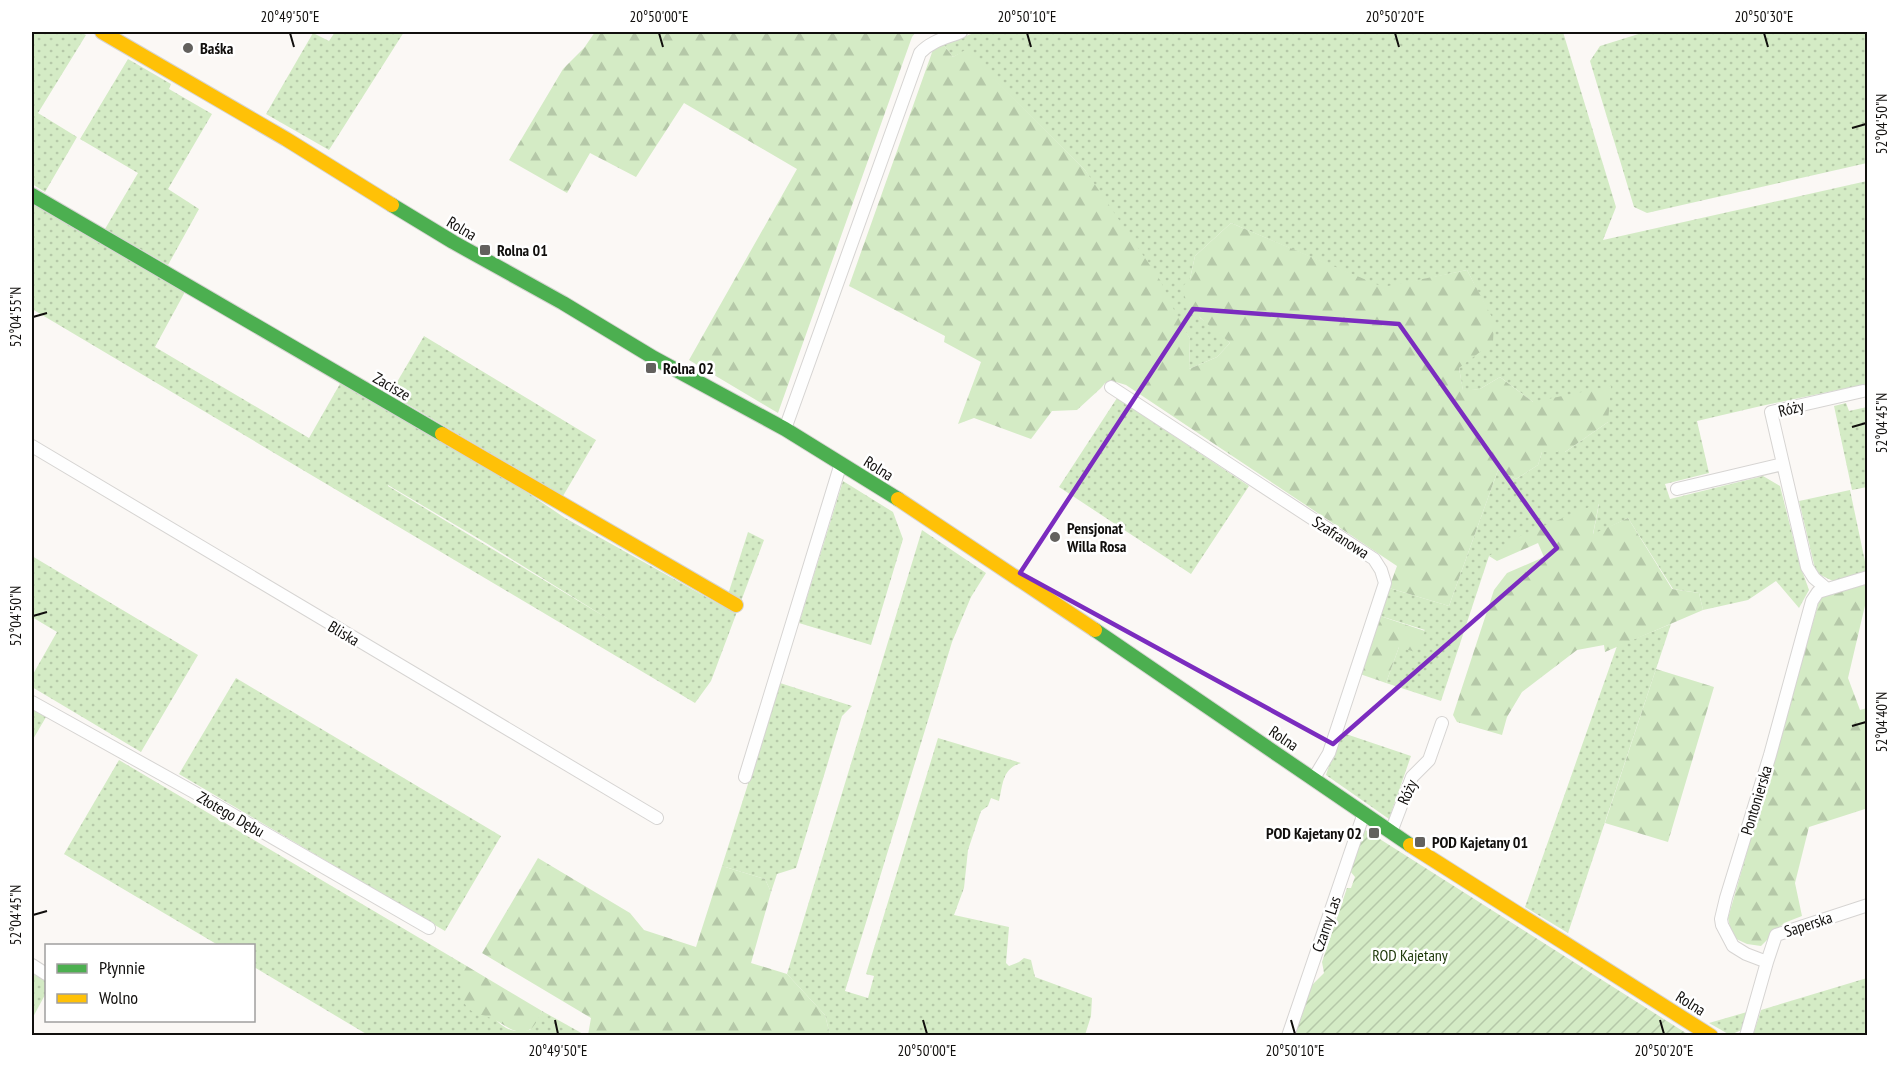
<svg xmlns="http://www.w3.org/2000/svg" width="1899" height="1067" viewBox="0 0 1899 1067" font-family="'PT Sans Narrow',sans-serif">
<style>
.grass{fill:url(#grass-dots);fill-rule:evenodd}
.forest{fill:url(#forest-firs)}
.garden{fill:url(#garden-furrows)}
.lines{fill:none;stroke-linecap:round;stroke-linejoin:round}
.street-casing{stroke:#d6d4d2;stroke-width:14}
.fast-casing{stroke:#d6d4d2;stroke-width:16}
.slow-casing{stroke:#d6d4d2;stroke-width:16}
.street{stroke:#fefefe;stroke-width:12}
.fast{stroke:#4caf50;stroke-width:14}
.slow{stroke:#ffc107;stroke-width:14}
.marked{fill:none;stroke:#7b2cbf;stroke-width:4.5;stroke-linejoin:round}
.ticks{fill:none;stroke:#110f0d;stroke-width:2}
.poi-dot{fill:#63615e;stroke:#fff;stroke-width:2}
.labels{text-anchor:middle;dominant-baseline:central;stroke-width:5;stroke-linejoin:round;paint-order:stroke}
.poi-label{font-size:16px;font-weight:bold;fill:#110f0d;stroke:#fff;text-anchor:start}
.street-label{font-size:16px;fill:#110f0d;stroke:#fff}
.park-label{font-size:16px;fill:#1a3506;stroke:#fff}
.neatline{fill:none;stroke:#110f0d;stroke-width:2}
.ticks-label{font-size:15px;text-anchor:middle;fill:#110f0d}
</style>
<defs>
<pattern id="grass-dots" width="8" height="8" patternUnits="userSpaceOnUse" patternTransform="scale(1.5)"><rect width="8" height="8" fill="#d4ebc5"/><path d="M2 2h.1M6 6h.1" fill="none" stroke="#b5c8a8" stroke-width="1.8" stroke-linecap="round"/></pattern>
<pattern id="forest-firs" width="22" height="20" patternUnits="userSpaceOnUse" patternTransform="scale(1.5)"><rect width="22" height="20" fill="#d4ebc5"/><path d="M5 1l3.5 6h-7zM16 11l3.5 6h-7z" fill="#b5c8a8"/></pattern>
<pattern id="garden-furrows" width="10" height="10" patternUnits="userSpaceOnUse" patternTransform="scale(1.5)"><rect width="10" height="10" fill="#d4ebc5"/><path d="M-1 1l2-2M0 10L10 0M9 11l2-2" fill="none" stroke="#b5c8a8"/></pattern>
</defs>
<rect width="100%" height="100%" fill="#fbf8f5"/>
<path class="grass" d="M32,32H80L86,35L38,113L77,137L45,192L32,184Z
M335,32H404L329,150L266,114L313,33L329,41Z
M977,32H1563L1616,207L1603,240L1867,181V390L1866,384L1761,406L1697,421L1709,473L1665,484L1670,499L1763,476L1780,486L1800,565L1809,590L1799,608L1776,581L1748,600L1703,610L1699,593L1673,589L1628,518L1593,535L1599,504L1489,556L1441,701L1386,683L1399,647L1425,630L1380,616L1389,588L1449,606L1498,470L1516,479L1538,465L1542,452H1565L1608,422L1533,402L1500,377L1480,389L1463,391L1459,368L1493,321L1467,270L1383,288L1231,223L1195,256L1190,279L1200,318L1211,325L1230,343L1217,357L1189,369L1190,339L1085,170L965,51L953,57L943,44Z
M1645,32H1867V163L1647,213L1634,207L1590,61L1600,46Z
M128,59L171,84L169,89L212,114L168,189L199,209L168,265L105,229L138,173L80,139Z
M32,201L186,290L155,347L309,438L341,382L519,487L565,518L724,607L748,532L764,540L711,681L695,703L32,309ZM388,485L486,543L610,620L388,486Z
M424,336L596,440L563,496L390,394Z
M1117,398L1249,486L1191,574L1059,487Z
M1846,403L1849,411L1867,407V487L1852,490L1834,406Z
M843,481L893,512L903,539L871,645L799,623Z
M1850,490L1867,571L1833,581L1816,573L1799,501Z
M922,530L986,573L971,597L952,642L845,991L868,998L874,976L866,974L938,738L1021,763C1002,769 1003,784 999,801L991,798L988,806L981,811L968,850L964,888L954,915L1009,927L1006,963L1009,966L1019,962L1024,958L1031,960L1035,977L1092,998L1091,1016L1085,1035H830L825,1015L787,974Z
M32,556L198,655L141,752L32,687V676L57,632L32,617Z
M1671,624L1568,933L1525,907L1617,646Z
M236,678L501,836L445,931L179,774Z
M780,683L852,706L842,716L796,868L777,874L771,892L765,879L722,866Z
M32,709L46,717L32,741Z
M1340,732L1411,756L1389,819L1326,775Z
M119,760L465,965L463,971C474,988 491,1024 511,1030C517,1032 524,1030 530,1030L542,1011L585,1035H368L254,967V946L218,945L64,854Z
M32,973L46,981V993L32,1019Z
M1867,978V1035H1753L1761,1010Z
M1747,1012L1744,1029L1730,1035L1709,1023Z"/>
<path class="forest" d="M595,32H916L912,37L778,413L689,360L797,169L684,103L636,177L590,153L567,193L509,160L563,69L584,48Z
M935,44H943L953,57L965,50L1085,170L1160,280L1175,312L1190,339L1189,369L1217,357L1230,343C1212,326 1186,312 1182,287L1190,279L1195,256L1231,223L1383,287L1467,270L1494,321L1493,342L1459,368L1463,390L1480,389L1500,377L1533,402L1611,386L1608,422L1565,452H1542L1538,465L1516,479L1498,470L1449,606L1389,588L1397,566L1126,385L1116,382L1105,383L1101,388L1077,410L1052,411L1031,439L974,418L958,424L981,362L944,342L945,336L849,286Z
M1599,503L1593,534L1628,518L1672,589L1699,593L1703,610L1605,652L1604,645L1577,650L1522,692L1507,717L1502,735L1457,722L1453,715L1494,590L1507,573L1544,557L1538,543L1497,561L1489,556L1520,536Z
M1867,584V597L1848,678L1860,710L1867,708V817L1865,809L1809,827L1795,883L1802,916L1784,923L1761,946L1747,944L1732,937L1728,918L1820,598L1834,592Z
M1380,616L1425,631L1415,652L1399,647L1386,683L1360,674Z
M1656,669L1714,687L1668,842L1605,823Z
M538,858L630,913L644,930L696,947L722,866L765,879L771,892L751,963L787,974L825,1015L830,1035H588L591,1018L482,953Z
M465,965L542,1011C539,1017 535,1027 529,1030C515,1036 506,1025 495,1020C488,1016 479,1015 473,1012C457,1003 459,979 465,965Z"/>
<path class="garden" d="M1364,829L1689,1035L1294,1036L1310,987L1324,973L1322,962L1347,888H1351L1355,877L1350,871Z"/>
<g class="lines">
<g class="street-casing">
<path id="street" d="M1111,387L1374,559L1381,570L1385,583L1329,753L1314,778
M785,429L920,53C931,41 946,38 961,32
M32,446L657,818
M1677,489L1783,464
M1827,589L1814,578L1807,567L1771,412L1863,391
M32,702L199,795L429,928
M745,777L841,463
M1391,832L1412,777L1429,760L1442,723
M1767,962L1776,935L1868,905
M32,965L46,974
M1288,1036L1364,813
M1746,1036L1767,962L1746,954L1733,946L1722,925L1721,919L1726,898L1770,755L1812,601L1818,592L1868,577"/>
</g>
<g class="fast-casing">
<path id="fast" d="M32,195L442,434
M392,205L453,242L563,303L654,358L785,429L898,499
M1095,630L1410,845"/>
</g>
<g class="slow-casing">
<path id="slow" d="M102,32L286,139L392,205
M442,434L736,605
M898,499L1095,630
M1410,845L1711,1036"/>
</g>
<use href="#street" class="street"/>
<use href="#fast" class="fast"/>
<use href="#slow" class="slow"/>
</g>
<path class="marked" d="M1193,309L1399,324L1557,548L1333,744L1020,573Z"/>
<path class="ticks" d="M290,33L294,47M659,33L663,47M1027,33L1031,47M1395,33L1399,47M1764,33L1768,47M1852,128L1866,124M33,317L47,313M1852,427L1866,423M33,616L47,612M1852,726L1866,722M33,915L47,911M555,1020L558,1034M923,1020L927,1034M1291,1020L1295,1034M1660,1020L1664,1034"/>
<g class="poi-dot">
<circle cx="188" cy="48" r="6"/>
<rect x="479" y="244" width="12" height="12" rx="3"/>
<rect x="645" y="362" width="12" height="12" rx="3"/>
<circle cx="1055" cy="537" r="6"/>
<rect x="1368" y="827" width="12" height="12" rx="3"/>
<rect x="1414" y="836" width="12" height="12" rx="3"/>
</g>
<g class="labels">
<g class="poi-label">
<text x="200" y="48">Baśka</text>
<text x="497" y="250">Rolna 01</text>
<text x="663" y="368">Rolna 02</text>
<text x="1067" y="528">Pensjonat<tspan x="1067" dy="18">Willa Rosa</tspan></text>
<text x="1362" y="833" text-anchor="end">POD Kajetany 02</text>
<text x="1432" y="842">POD Kajetany 01</text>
</g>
<g class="street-label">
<text transform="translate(462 228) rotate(31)">Rolna</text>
<text transform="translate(392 386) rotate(30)">Zacisze</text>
<text transform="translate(1791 408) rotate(-14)">Róży</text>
<text transform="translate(879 468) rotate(32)">Rolna</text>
<text transform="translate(1341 537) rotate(33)">Szafranowa</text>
<text transform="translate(344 633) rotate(31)">Bliska</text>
<text transform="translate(1284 738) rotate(34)">Rolna</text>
<text transform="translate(1407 792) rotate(-66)">Róży</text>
<text transform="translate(1756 800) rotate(-73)">Pontonierska</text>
<text transform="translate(231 814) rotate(30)">Złotego Dębu</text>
<text transform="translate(1326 924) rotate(-71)">Czarny Las</text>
<text transform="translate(1808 924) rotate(-18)">Saperska</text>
<text transform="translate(1691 1003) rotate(32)">Rolna</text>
</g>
<g class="park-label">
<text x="1410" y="955">ROD Kajetany</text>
</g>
</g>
<rect width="1899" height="1067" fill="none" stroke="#ffffff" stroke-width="66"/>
<rect x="45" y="944" width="210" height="78" fill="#ffffff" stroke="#a09f9e" stroke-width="1.5"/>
<rect x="57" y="964" width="30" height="9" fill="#4caf50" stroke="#a09f9e" stroke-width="1.5"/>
<text x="99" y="974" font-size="18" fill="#110f0d">Płynnie</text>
<rect x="57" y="994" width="30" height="9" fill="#ffc107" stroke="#a09f9e" stroke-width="1.5"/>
<text x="99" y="1004" font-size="18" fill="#110f0d">Wolno</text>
<rect x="33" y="33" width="1833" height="1001" class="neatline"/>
<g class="ticks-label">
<text x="290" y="22">20°49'50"E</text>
<text x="659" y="22">20°50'00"E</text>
<text x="1027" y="22">20°50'10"E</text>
<text x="1395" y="22">20°50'20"E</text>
<text x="1764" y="22">20°50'30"E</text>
<text transform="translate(1882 124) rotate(-90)" y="5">52°04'50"N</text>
<text transform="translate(16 317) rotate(-90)" y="5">52°04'55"N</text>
<text transform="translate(1882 423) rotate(-90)" y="5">52°04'45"N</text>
<text transform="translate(16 616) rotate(-90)" y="5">52°04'50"N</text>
<text transform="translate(1882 722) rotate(-90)" y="5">52°04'40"N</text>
<text transform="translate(16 915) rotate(-90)" y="5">52°04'45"N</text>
<text x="558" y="1056">20°49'50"E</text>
<text x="927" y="1056">20°50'00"E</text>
<text x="1295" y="1056">20°50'10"E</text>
<text x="1664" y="1056">20°50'20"E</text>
</g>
</svg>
